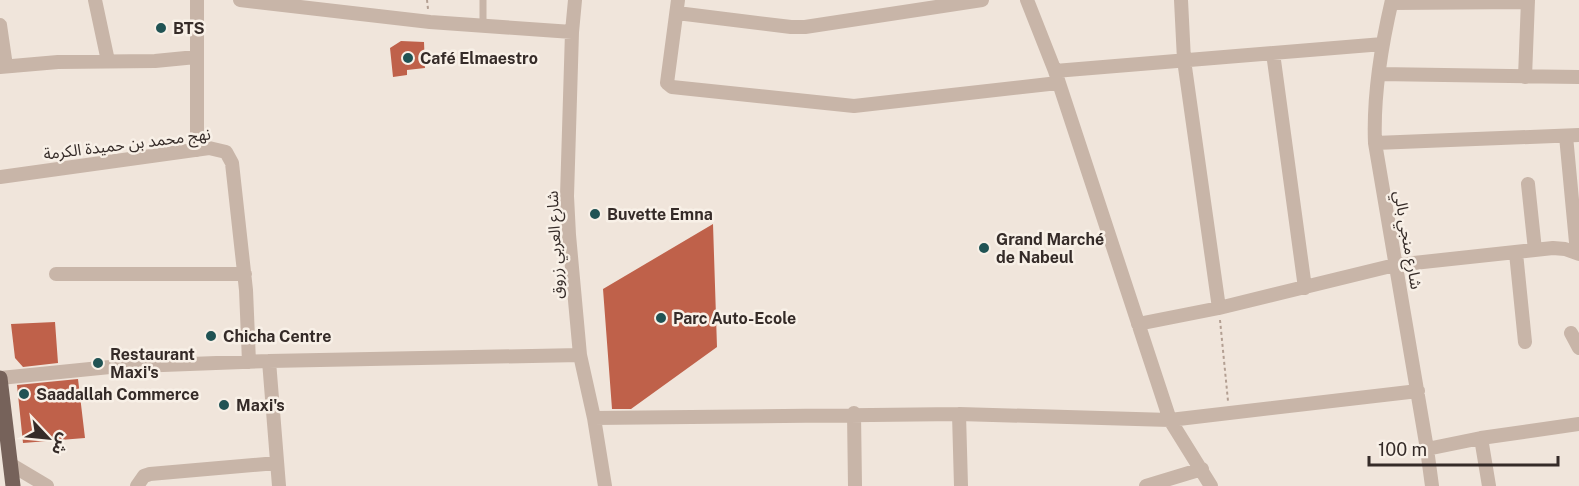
<svg xmlns="http://www.w3.org/2000/svg" width="1579" height="486" viewBox="0 0 1579 486" font-family="'Public Sans','Noto Sans Arabic',sans-serif">
<style>
.building{fill:#bf614a}
.lines{fill:none;stroke-linecap:round;stroke-linejoin:round}
.path{stroke:#b39f92;stroke-width:2;stroke-dasharray:3 3;stroke-linecap:butt}
.lane{stroke:#c8b5a8;stroke-width:7}
.street{stroke:#c8b5a8;stroke-width:14}
.primary{stroke:#76625a;stroke-width:15}
.poi-dot{fill:#205354;stroke:#f8f0e7;stroke-width:2}
.labels{text-anchor:middle;dominant-baseline:central;stroke-width:5;stroke-linejoin:round;paint-order:stroke}
.poi-label{font-size:16px;font-weight:bold;fill:#352b28;stroke:#f8f0e7;text-anchor:start}
.street-label{font-size:16px;fill:#352b28;stroke:#f8f0e7}
</style>
<rect width="100%" height="100%" fill="#f0e5db"/>
<path class="building" d="M401,41L424,42L425,68L407,70V75L393,77L390,48Z
M713,224L717,347L631,409H612L603,289Z
M55,322L58,363L23,367L15,358L11,324Z
M78,379L85,438L23,443L17,385Z"/>
<g class="lines">
<path class="path" d="M427,0L428,9
M1220,320L1228,401"/>
<path class="lane" d="M483,26V0"/>
<path class="street" d="M95,0L108,61
M240,0L430,22L572,32
M575,0L572,32L567,196L569,235L580,355L594,418L605,486
M678,0L667,83L672,87L854,106L1058,83
M1027,0L1055,71L1170,420L1211,486
M1181,0L1184,60L1219,308
M1392,0C1381,47 1373,95 1375,143L1427,449L1432,486
M1392,3L1528,2
M677,13L791,27H805L982,0
M0,25L6,66
M1273,53L1305,288
M0,67L58,62L155,61L196,57
M1055,71L1383,44
M1379,74L1579,77
M1525,77L1528,0
M1566,136L1577,253
M1375,143L1579,135
M197,150V0
M0,177L209,148L226,152L232,163L246,290L249,362
M1528,184L1535,250
M1516,253L1525,342
M56,274H245
M1138,324L1219,308L1395,265L1553,248L1565,249L1579,254
M1571,333L1579,348
M269,361L279,486
M0,378L110,367L269,361L580,355
M854,413L855,486
M959,414L961,486
M594,418L959,414L1170,420L1418,391
M1481,438L1489,486
M1427,449L1481,438L1579,424
M10,464L47,486
M137,486L144,476L150,474L277,463
M1146,486L1202,469"/>
<path class="primary" d="M0,378L13,486"/>
</g>
<g class="poi-dot">
<circle cx="161" cy="28" r="6"/>
<circle cx="408" cy="58" r="6"/>
<circle cx="595" cy="214" r="6"/>
<circle cx="984" cy="248" r="6"/>
<circle cx="661" cy="318" r="6"/>
<circle cx="211" cy="336" r="6"/>
<circle cx="98" cy="363" r="6"/>
<circle cx="24" cy="394" r="6"/>
<circle cx="224" cy="405" r="6"/>
</g>
<g class="labels">
<g class="poi-label">
<text x="173" y="28">BTS</text>
<text x="420" y="58">Café Elmaestro</text>
<text x="607" y="214">Buvette Emna</text>
<text x="996" y="239">Grand Marché<tspan x="996" dy="18">de Nabeul</tspan></text>
<text x="673" y="318">Parc Auto-Ecole</text>
<text x="223" y="336">Chicha Centre</text>
<text x="110" y="354">Restaurant<tspan x="110" dy="18">Maxi's</tspan></text>
<text x="36" y="394">Saadallah Commerce</text>
<text x="236" y="405">Maxi's</text>
</g>
<g class="street-label">
<text transform="translate(127 144) rotate(-7)">نهج محمد بن حميدة الكرمة</text>
<text transform="translate(1408 240) rotate(80)">شارع منجي بالي</text>
<text transform="translate(555 245) rotate(-93)">شارع العربي زروق</text>
</g>
</g>
<g transform="translate(48 438) rotate(116)" stroke="#f8f0e7" stroke-width="4.5" paint-order="stroke">
<path d="M0-4.5L10 22L0 15L-10 22Z" fill="#352b28"/>
<text y="-9" font-size="16" font-weight="bold" text-anchor="middle" fill="#352b28">ش</text>
</g>
<path d="M1369 456v9h189v-9" fill="none" stroke="#352b28" stroke-width="3"/>
<text x="1378" y="456" font-size="18" fill="#352b28" stroke="#f8f0e7" stroke-width="4.5" paint-order="stroke">100 m</text>
</svg>
